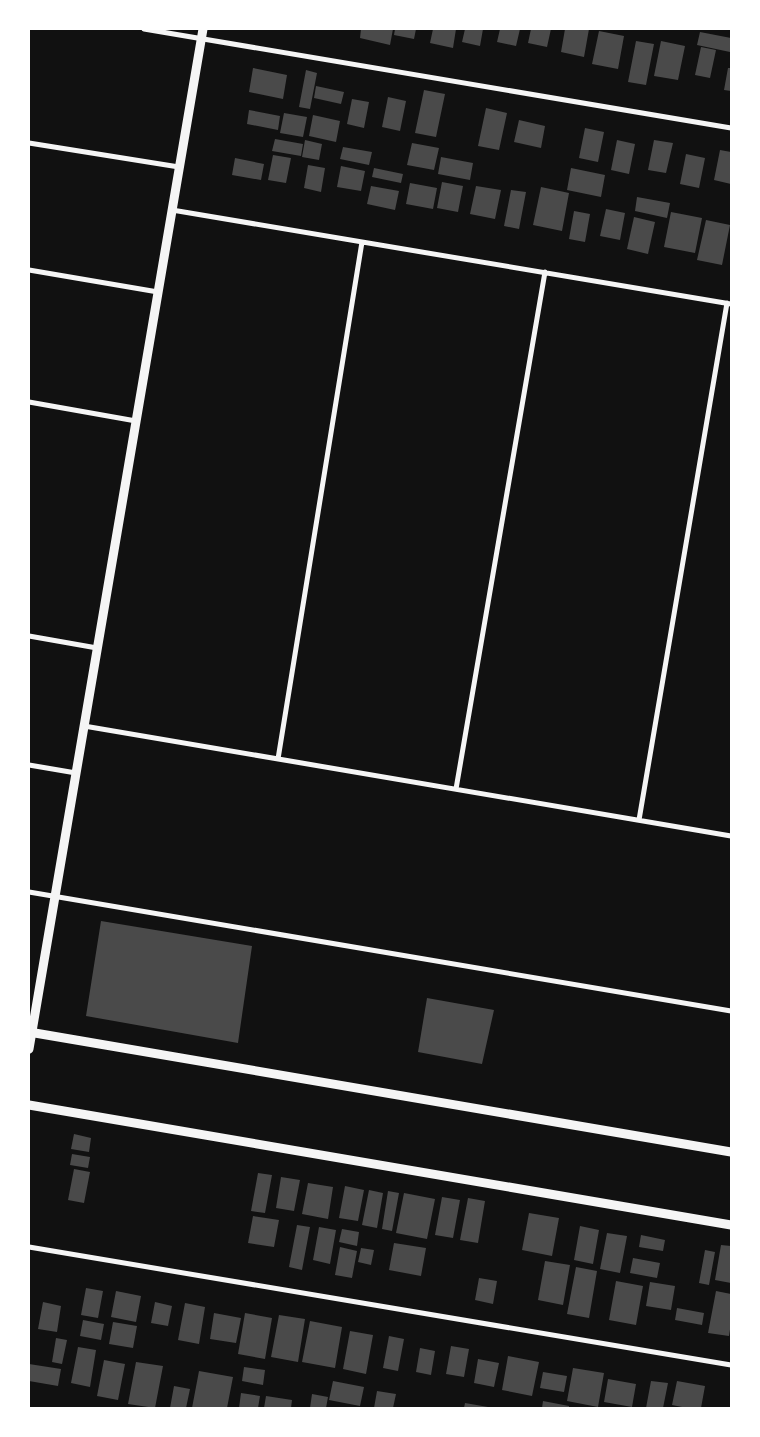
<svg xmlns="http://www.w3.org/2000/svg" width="760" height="1437" viewBox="0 0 760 1437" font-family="Literata,serif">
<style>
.building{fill:#4a4a4a}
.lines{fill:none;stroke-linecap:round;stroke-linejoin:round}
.minor{stroke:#f5f5f5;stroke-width:5}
.tertiary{stroke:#f5f5f5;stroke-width:9}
</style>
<rect width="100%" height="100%" fill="#111"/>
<path class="building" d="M361,29H393L390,45L360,38Z
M395,29H416L414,39L394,35Z
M433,29H456L453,48L430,43Z
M465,29H483L480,46L462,42Z
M500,29H520L516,46L497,42Z
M531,29H551L547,47L528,43Z
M565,29H589L584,57L561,52Z
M599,31L624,36L618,69L592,64Z
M700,32L731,38L730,52L697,45Z
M636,41L654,44L646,85L628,82Z
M661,41L685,46L678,80L654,76Z
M701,47L716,50L710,78L695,75Z
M253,68L287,75L283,99L249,92Z
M728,68H731V91L724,90Z
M306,70L317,73L310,109L299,107Z
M316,86L344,92L341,104L314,98Z
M424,90L445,94L436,137L415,133Z
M388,97L406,101L400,131L382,127Z
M352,99L369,102L364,128L347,124Z
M486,108L507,113L499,150L478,146Z
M249,110L280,116L278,130L247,124Z
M284,113L307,117L303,137L280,133Z
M313,115L340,121L336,142L309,136Z
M519,120L545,126L541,148L514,142Z
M585,128L604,132L598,162L579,158Z
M275,139L303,144L301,156L272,151Z
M305,140L322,144L319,160L302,157Z
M617,140L635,144L629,174L611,170Z
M654,140L673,143L666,173L648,170Z
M412,143L439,148L434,170L407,165Z
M343,147L372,152L369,165L340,159Z
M720,150L731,152V184L714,180Z
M686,154L705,158L699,188L680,184Z
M273,155L291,158L286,183L268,180Z
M441,157L473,163L470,180L438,174Z
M235,158L264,164L261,180L232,175Z
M308,165L325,168L321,192L304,188Z
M341,166L365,171L361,191L337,187Z
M374,168L403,174L401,183L372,177Z
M571,168L605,175L601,197L567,190Z
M442,182L463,186L458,212L437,208Z
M410,183L437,188L433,209L406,204Z
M371,186L399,191L395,210L367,204Z
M476,186L501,190L495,219L470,214Z
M541,187L569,193L562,231L533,225Z
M511,190L526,192L519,229L504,226Z
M637,197L670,203L667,218L635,211Z
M606,209L625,213L620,240L600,236Z
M574,211L590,214L585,242L569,239Z
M671,212L702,218L695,253L664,247Z
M634,217L655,222L648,254L627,249Z
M706,220L730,225L722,265L697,260Z
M101,921L252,946L238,1043L86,1016Z
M427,998L494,1010L482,1064L418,1052Z
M74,1134L91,1138L89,1152L71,1149Z
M72,1154L90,1157L88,1168L70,1165Z
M74,1169L90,1172L84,1203L68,1200Z
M258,1173L272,1175L265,1213L251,1211Z
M281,1177L300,1180L294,1211L276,1208Z
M308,1183L333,1187L328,1219L302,1214Z
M345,1186L364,1190L358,1221L339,1218Z
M369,1190L383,1193L377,1228L362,1225Z
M388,1191L399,1193L392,1231L382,1229Z
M404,1193L435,1199L427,1239L396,1233Z
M442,1197L460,1200L453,1238L435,1235Z
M468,1198L485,1201L478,1243L460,1240Z
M529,1213L559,1218L552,1256L522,1250Z
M253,1216L279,1220L274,1247L248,1243Z
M297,1225L310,1227L302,1270L289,1267Z
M580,1226L599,1230L593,1264L574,1260Z
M319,1227L336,1230L330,1264L313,1260Z
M342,1229L359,1232L357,1246L339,1242Z
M607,1233L627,1236L620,1273L600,1269Z
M641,1235L665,1240L663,1251L639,1247Z
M394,1243L426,1248L421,1276L389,1270Z
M721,1245L731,1246V1283L715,1280Z
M340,1247L357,1251L352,1278L335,1275Z
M361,1248L374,1250L371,1265L358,1262Z
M705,1250L715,1252L709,1285L699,1283Z
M633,1258L660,1263L657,1278L630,1273Z
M545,1261L570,1265L563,1305L538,1300Z
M576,1267L597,1271L589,1318L567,1314Z
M479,1278L497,1281L493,1304L475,1300Z
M616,1281L643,1286L636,1325L609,1320Z
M650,1282L675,1286L671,1310L646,1306Z
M86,1288L103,1291L98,1318L81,1315Z
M116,1291L141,1296L136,1322L111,1317Z
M716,1291L731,1294V1323L729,1336L708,1333Z
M43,1302L61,1306L57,1332L38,1329Z
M155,1302L172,1306L168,1326L151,1323Z
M185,1303L205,1307L199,1344L178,1340Z
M677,1308L704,1313L702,1325L675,1320Z
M214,1313L241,1318L236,1343L210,1339Z
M245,1313L272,1318L265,1359L238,1354Z
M279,1315L305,1319L298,1362L271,1357Z
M83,1320L104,1324L101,1340L80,1336Z
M310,1321L342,1327L335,1368L302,1362Z
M113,1322L137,1326L133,1348L109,1344Z
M350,1331L373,1335L366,1374L343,1369Z
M389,1336L404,1339L398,1371L383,1368Z
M56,1338L67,1340L62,1364L52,1362Z
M451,1346L469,1349L464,1377L446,1374Z
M78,1347L96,1350L90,1387L71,1383Z
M420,1348L435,1351L431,1375L416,1372Z
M508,1356L539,1362L532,1396L502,1390Z
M478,1359L499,1363L494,1387L474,1383Z
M104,1360L125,1364L118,1400L97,1396Z
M136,1362L163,1366L155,1408L128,1404Z
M29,1364L61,1369L58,1386L29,1381Z
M244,1367L265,1370L263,1385L242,1381Z
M573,1368L604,1373L598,1407L567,1401Z
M199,1371L233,1377L227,1408H192Z
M543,1372L567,1376L564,1392L540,1388Z
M608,1379L636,1384L632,1407L604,1402Z
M333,1381L364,1387L360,1406L329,1400Z
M651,1381L668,1383L663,1408H646Z
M677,1381L705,1386L701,1408H687L672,1405Z
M174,1386L190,1389L186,1408H170Z
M377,1391L396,1394L393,1408H374Z
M241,1393L260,1396L258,1408H239Z
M312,1394L328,1397L326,1408H310Z
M266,1396L292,1400L291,1408H264Z
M543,1401L569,1406V1408H542Z
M465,1403L488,1407V1408H464Z"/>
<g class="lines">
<path class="minor" d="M144,29L731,128
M29,143L179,167
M172,210L731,304
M29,270L158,292
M29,402L136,421
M29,636L97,648
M84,726L731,836
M278,759L362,242
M29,765L76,773
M456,789L545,272
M639,820L727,303
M29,892L731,1011
M29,1247L731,1365"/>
<path class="tertiary" d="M29,1032L731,1152
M29,1049L203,29
M29,1105L731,1225"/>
</g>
<rect width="760" height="1437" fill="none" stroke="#ffffff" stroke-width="60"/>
</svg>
